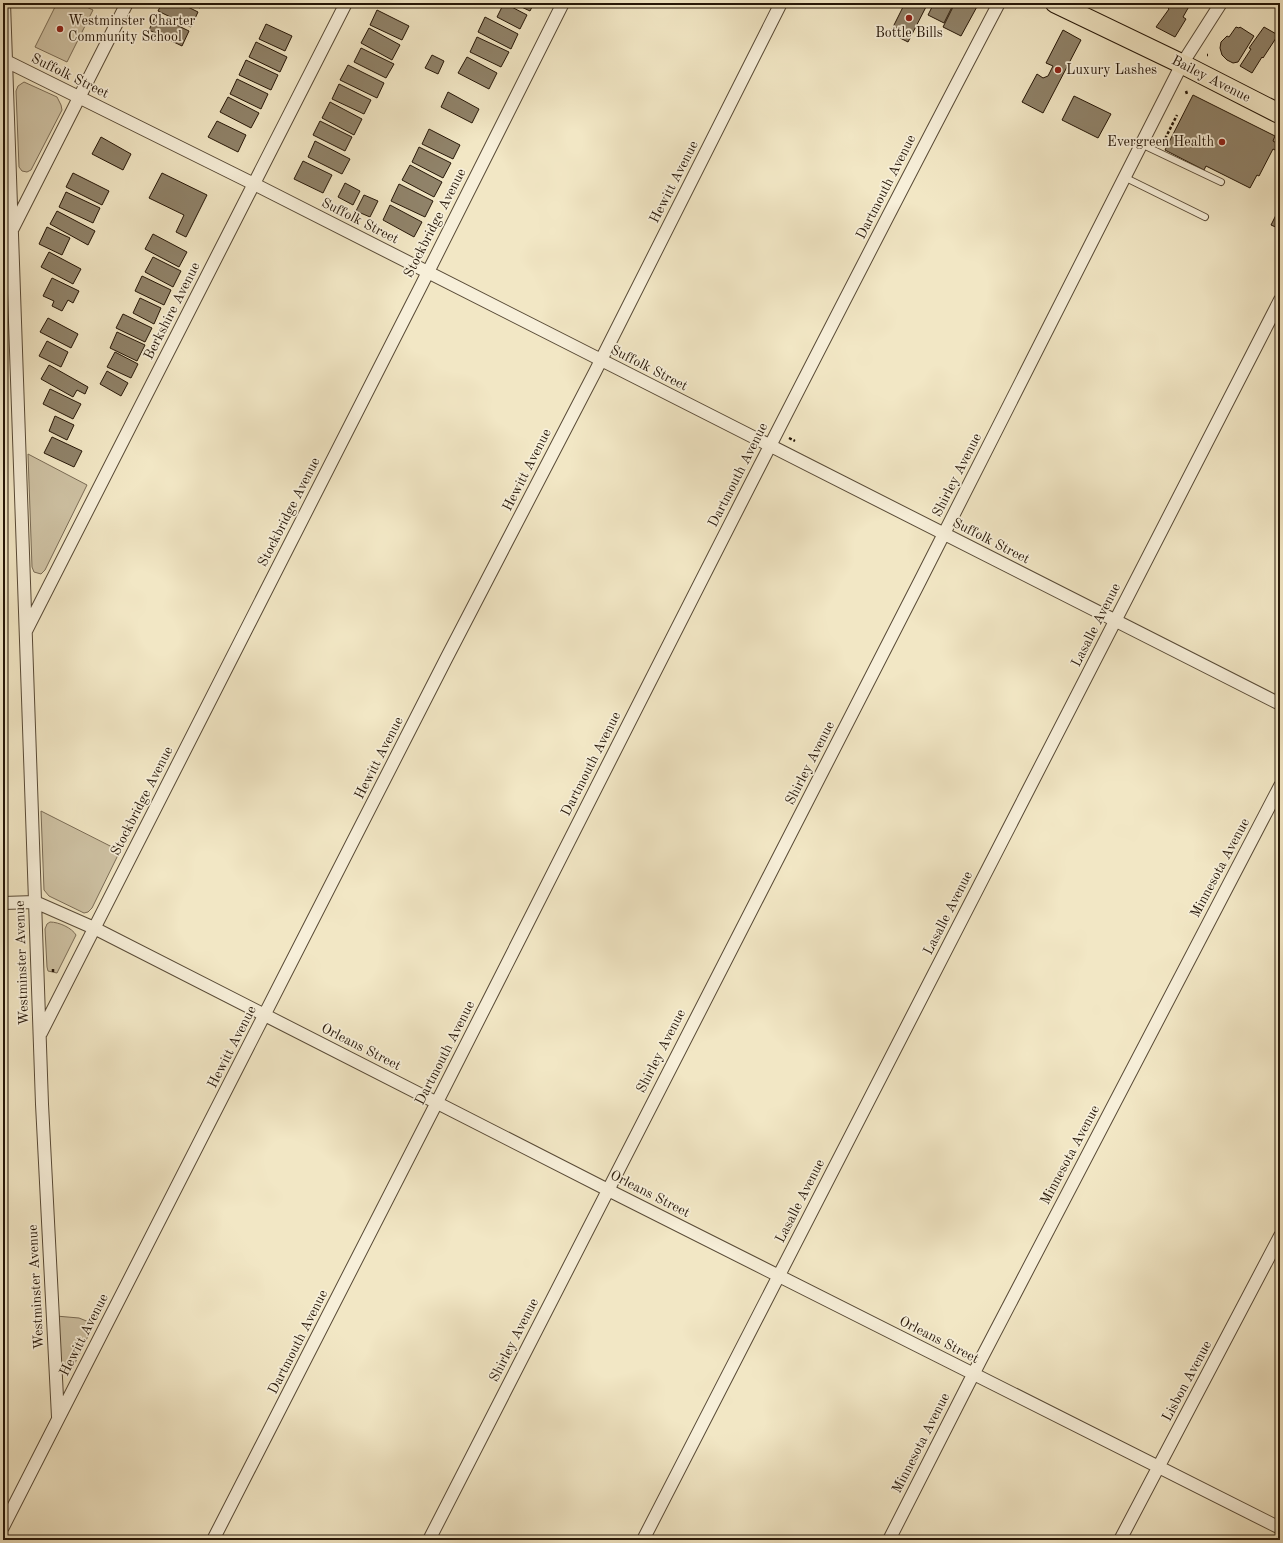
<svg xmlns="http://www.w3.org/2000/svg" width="1283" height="1543" viewBox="0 0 1283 1543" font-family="'Old Standard TT',serif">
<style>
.green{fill:#cfc3a5;stroke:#7a6c56}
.building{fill:#90836a;stroke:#251607}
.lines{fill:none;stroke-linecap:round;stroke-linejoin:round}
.service-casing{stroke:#584a36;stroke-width:8}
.minor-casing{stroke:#584a36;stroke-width:14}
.primary-casing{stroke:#251607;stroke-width:21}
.path{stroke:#251607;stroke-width:2.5;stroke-dasharray:3 2;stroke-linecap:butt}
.service{stroke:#f7efd9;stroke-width:6}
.minor{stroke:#f7efd9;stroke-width:12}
.primary{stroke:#f2e7c5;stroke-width:19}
.poi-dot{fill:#8f2418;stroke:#f7efd9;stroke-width:1.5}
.labels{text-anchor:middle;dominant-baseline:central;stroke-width:3.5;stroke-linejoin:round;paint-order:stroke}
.poi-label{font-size:14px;fill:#251607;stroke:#f7efd9;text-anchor:start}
.street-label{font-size:14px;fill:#251607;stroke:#f7efd9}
</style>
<rect width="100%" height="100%" fill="#f2e7c5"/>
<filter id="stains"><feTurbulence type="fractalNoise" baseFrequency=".005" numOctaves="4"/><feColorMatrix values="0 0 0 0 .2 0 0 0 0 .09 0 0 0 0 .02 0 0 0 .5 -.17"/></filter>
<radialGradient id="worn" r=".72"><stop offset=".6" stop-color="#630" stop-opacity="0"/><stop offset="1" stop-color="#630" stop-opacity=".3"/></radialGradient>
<path class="green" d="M57,3H78L93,10L67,62L35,47Z
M24,82L57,97L61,105L62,110L31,170L27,172L22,171L19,167L16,91L18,86Z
M28,454L87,485L45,570L41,574L34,572L32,567Z
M41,811L120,851L92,908L88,912L84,913L49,896L44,890Z
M50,922C59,922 72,928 76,935L57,973L48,971L47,967L45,929L47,924Z
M56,1316L79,1318L94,1324L72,1369L68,1372H63L61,1370Z"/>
<path class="building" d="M162,3H180L198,12L191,27L158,11Z
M189,3H203L200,8Z
M504,3L527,15L520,29L497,17Z
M513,3H534L530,11Z
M905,3H928L908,42L890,33Z
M934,3H954L944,23L928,15Z
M955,3H979L961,36L943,27Z
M1170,3H1191L1183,17L1186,19L1175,37L1156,27L1169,9L1168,8Z
M377,10L409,26L402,40L370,25Z
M156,15L189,31L182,46L149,30Z
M485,17L518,34L511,49L478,32Z
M266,24L292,36L285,51L259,39Z
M1236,27L1239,28L1240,27L1254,36L1238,62L1233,63L1227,60L1222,55L1220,48L1221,42L1227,36L1229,37Z
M1264,27L1278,35L1263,58L1262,57L1252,73L1240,66L1251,49L1249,48Z
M369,28L400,45L392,60L361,43Z
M1063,30L1081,40L1043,113L1022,102L1037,74L1043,78L1048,76L1053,66L1046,63Z
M477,37L509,52L501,67L470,52Z
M256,42L287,57L280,72L249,57Z
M361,48L394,64L386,78L354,62Z
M432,55L444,61L438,74L425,68Z
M467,57L497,73L489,89L458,73Z
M246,60L278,75L271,90L239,75Z
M348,65L384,83L377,98L340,80Z
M237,79L268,94L261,109L230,94Z
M339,84L371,100L364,114L332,99Z
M448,92L479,109L472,123L441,107Z
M1193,95L1275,136L1273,141L1278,144L1275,150L1273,149L1259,176L1257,175L1250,188L1206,166L1204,170L1165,150Z
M1074,96L1111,114L1098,138L1062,120Z
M228,97L259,113L251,128L220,112Z
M330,102L362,119L354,135L322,118Z
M217,121L246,135L238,152L208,137Z
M320,121L352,137L345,151L313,135Z
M429,129L460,145L453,159L422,144Z
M101,137L131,154L123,170L92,154Z
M315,141L350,159L342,174L308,157Z
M419,147L451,163L443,178L412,162Z
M303,161L332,175L323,193L294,179Z
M410,165L442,182L434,197L402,180Z
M73,173L109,191L102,205L66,187Z
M162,173L207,195L186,237L176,232L184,215L149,198Z
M345,183L360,191L353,205L338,197Z
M399,184L433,201L425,217L391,201Z
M66,192L100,208L93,223L59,207Z
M364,195L378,201L370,217L356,211Z
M390,205L422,222L414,237L383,220Z
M1280,207V229L1271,225Z
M57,211L95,231L88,245L50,224Z
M47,227L70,238L62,255L39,244Z
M153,234L187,252L179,267L145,249Z
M49,252L81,269L73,284L41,267Z
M153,257L181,271L173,287L145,272Z
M142,276L171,290L164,305L135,291Z
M52,278L79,291L73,303L68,300L62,311L52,306L54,301L43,296Z
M140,298L161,308L154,324L133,313Z
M123,314L152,328L145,342L116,328Z
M48,318L78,334L71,348L40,332Z
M117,332L145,345L137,361L110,348Z
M47,341L68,352L61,367L39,356Z
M115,352L138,364L131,378L107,367Z
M49,365L88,387L85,394L77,390L73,397L41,379Z
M107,371L128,383L121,396L100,384Z
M50,389L81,404L73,419L43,404Z
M55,416L74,425L67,440L49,431Z
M52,437L82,451L74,467L44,453Z
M3,836H5V853H3Z
M3,858H5L6,874L3,875Z"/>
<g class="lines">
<g class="service-casing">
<path id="service" d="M1141,144L1221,182
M1124,177L1205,217"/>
</g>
<g class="minor-casing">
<path id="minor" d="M4,3L42,1104L58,1417
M3,61H6L254,184L1280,704
M13,228L127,3
M26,631L346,3
M3,903L35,902L94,928L616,1194L1280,1528
M41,1033L421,286L563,3
M3,1527L446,659L595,372L781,3
M213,1540C287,1396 361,1252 434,1108C621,739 807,369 999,3
M429,1540L920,581L1182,64L1221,3
M643,1540L1280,300
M889,1540L980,1361L1280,786
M1120,1540L1280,1236"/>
</g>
<g class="primary-casing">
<path id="primary" d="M1055,3L1182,64L1280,114"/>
</g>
<path class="path" d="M1207,55H1208
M1186,91L1187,94
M1163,143L1177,115
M789,438L795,441
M53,972V967"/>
<use href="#service" class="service"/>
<use href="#minor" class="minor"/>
<use href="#primary" class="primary"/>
</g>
<g class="poi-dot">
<circle cx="909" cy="18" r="4"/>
<circle cx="60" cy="29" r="4"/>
<circle cx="1058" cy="70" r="4"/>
<circle cx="1222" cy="142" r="4"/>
</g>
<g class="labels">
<g class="poi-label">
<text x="68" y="21">Westminster Charter<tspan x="68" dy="16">Community School</tspan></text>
<text x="909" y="33" text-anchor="middle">Bottle Bills</text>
<text x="1066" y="70">Luxury Lashes</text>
<text x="1214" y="142" text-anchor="end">Evergreen Health</text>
</g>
<g class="street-label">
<text transform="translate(70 76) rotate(26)">Suffolk Street</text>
<text transform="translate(1211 79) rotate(27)">Bailey Avenue</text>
<text transform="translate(674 182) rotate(-63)">Hewitt Avenue</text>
<text transform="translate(886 187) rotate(-63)">Dartmouth Avenue</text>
<text transform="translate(360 221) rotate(27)">Suffolk Street</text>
<text transform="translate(435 223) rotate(-63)">Stockbridge Avenue</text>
<text transform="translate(172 311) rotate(-63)">Berkshire Avenue</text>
<text transform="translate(649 368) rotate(27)">Suffolk Street</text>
<text transform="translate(527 470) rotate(-63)">Hewitt Avenue</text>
<text transform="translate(738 475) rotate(-63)">Dartmouth Avenue</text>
<text transform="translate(957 475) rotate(-63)">Shirley Avenue</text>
<text transform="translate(289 512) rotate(-63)">Stockbridge Avenue</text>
<text transform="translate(991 541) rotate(27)">Suffolk Street</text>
<text transform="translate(1096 625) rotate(-63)">Lasalle Avenue</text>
<text transform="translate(379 758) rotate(-63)">Hewitt Avenue</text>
<text transform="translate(810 763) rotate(-63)">Shirley Avenue</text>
<text transform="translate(591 764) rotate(-63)">Dartmouth Avenue</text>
<text transform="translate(142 801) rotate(-63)">Stockbridge Avenue</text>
<text transform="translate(1220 868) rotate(-62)">Minnesota Avenue</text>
<text transform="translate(948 913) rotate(-63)">Lasalle Avenue</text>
<text transform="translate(22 963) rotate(-92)">Westminster Avenue</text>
<text transform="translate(232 1047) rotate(-63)">Hewitt Avenue</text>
<text transform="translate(361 1047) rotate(27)">Orleans Street</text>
<text transform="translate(661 1051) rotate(-63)">Shirley Avenue</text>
<text transform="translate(445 1053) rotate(-63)">Dartmouth Avenue</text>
<text transform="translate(1070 1155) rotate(-62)">Minnesota Avenue</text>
<text transform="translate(650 1194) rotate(27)">Orleans Street</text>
<text transform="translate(800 1201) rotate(-63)">Lasalle Avenue</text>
<text transform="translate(36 1287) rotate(-93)">Westminster Avenue</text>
<text transform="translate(84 1335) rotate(-63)">Hewitt Avenue</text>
<text transform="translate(514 1340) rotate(-63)">Shirley Avenue</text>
<text transform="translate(939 1340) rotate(27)">Orleans Street</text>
<text transform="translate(298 1342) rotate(-63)">Dartmouth Avenue</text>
<text transform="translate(1187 1381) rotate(-62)">Lisbon Avenue</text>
<text transform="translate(921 1443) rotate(-63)">Minnesota Avenue</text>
</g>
</g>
<rect width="1283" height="1543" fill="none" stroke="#f2e7c5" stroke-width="16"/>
<rect x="4" y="4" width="1275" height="1535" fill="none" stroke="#251607" stroke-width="2"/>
<rect x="8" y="8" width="1267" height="1527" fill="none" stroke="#251607"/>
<rect width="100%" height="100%" filter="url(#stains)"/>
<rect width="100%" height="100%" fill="url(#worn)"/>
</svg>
